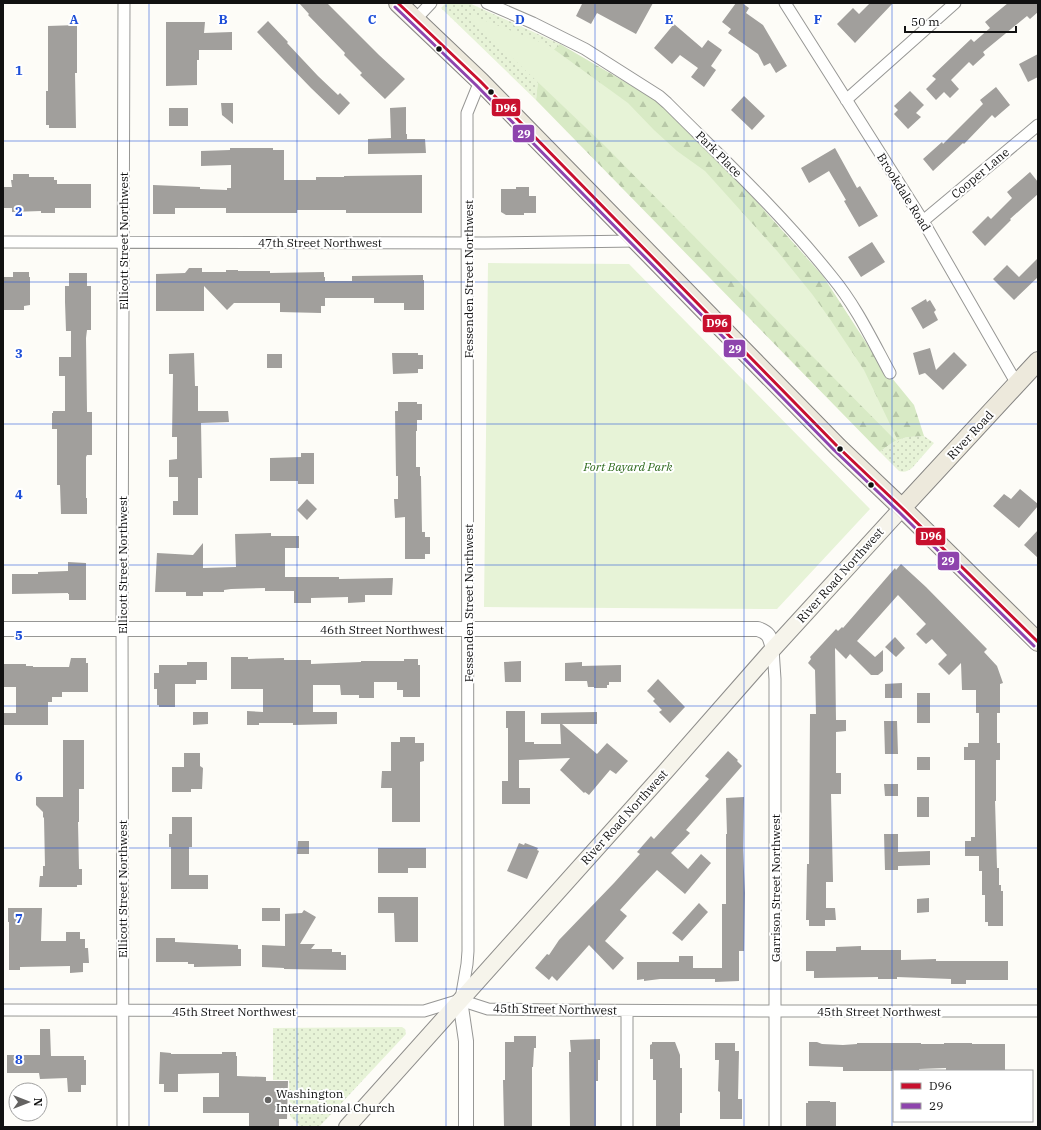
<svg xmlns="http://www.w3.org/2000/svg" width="1041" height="1130" viewBox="0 0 1041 1130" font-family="'IBM Plex Serif',serif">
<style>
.grass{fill:url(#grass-dots)}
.forest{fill:url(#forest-firs)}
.park{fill:#e7f3d7}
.building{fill:#a19f9c}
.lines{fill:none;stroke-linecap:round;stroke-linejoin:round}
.minor-casing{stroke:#979795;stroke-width:13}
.tertiary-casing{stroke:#979795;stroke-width:16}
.secondary-casing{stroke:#8e8d8b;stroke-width:18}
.primary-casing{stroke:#858482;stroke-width:20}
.minor{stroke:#fffffe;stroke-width:11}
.tertiary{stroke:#fffffe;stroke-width:14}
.secondary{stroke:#f6f4eb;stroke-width:16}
.primary{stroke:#ede9dc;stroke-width:18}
.bus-1-casing{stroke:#fff;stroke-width:6}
.bus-2-casing{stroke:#fff;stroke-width:6}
.bus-1{stroke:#c8102e;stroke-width:3}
.bus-2{stroke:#8e44ad;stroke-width:3}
.grid{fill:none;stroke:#1d4ed8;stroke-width:1;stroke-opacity:0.55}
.bus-dot{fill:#111;stroke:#fff;stroke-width:1.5}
.poi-dot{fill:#646362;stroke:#fff;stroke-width:1.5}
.labels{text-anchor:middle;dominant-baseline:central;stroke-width:4;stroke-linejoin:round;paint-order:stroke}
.street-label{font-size:12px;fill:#111;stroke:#fff}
.park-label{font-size:12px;font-style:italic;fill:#2f6b1f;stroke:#fff}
.poi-label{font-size:12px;fill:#111;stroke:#fff;text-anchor:start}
.grid-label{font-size:13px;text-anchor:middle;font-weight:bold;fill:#1d4ed8;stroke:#fff;stroke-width:4;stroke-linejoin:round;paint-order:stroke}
.line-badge{stroke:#fff;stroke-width:1.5}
.badge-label{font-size:11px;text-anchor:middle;font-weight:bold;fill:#fff}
</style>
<defs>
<pattern id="grass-dots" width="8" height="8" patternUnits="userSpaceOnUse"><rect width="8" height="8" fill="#e7f3d7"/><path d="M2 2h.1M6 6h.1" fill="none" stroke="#c5cfb8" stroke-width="1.8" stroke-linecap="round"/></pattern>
<pattern id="forest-firs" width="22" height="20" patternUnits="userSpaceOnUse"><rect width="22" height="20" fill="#d8eac5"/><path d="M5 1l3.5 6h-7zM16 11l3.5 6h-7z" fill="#b8c8a8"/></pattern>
</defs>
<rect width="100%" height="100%" fill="#fdfcf7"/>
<path class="grass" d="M446,3H469L560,44L540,61L536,100L441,8Z
M924,436L934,443L912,468C908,471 904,473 899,471L880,452C897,438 902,437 924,436Z
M402,1027L405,1029L406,1034L319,1127H301L290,1116L289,1080H273V1028Z"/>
<path class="forest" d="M560,44L663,104L732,174L823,276L878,361L914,405L924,436C902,437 897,438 880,452L536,100L540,61Z"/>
<path class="park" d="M465,13L548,45L628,103L654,130L677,151L705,171L778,252L812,294L830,319L864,370L900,445L605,146Z
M488,263L629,264L870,509L777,609L484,607Z"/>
<path class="building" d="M299,3H327L379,55L405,79L385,99L360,75L362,73L344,55L345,53L308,15L309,14Z
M580,3H653L636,34L597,13L591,24L576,16L582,4Z
M736,3H742L749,8L746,13L763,25L787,66L776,73L770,63L764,66L758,54L728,33L731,29L722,22Z
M870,3H893L855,43L837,24L853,8L859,14Z
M1008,3H1038V12L1030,19L1027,16L983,52L985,55L973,66L969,62L951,80L959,89L950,98L944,92L936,100L926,89L936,79L932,76L971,39L974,42L990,28L985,22Z
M268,21L288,42L287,43L318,76L338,95L340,93L350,103L339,115L311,88L257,32Z
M166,22H205L204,33L232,32V50H199V60H197V85L166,86Z
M674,24L702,48L708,40L722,50L711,66L716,70L704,87L691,77L698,68L680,55L672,64L654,48Z
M77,25V73H75L76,128H49V125H46V91H48V26Z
M1038,54V77L1028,82L1019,64Z
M996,87L1010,105L995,118L992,115L964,144L963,143L933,171L923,159L942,142L943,144L983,104L980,100Z
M910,91L924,105L916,113L921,117L908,129L894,114L898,110L894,106Z
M744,96L765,116L752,130L731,110Z
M221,103H233V124L222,115Z
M406,107V134H407V139H425L426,153L368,154V139L391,138L390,108Z
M169,108H188V126H169Z
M230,148H273V150H284V180H316V177H344V176L422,175V213H346V210H297V213H226V208H175V214H153V185L200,187V189L227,190V188H231V165L201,166V151L230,150Z
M835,148L857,188L860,186L878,216L859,227L844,201L846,200L829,171L809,183L801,168Z
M1030,172L1038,182V194L1010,219L1011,220L985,246L972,232L988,216L991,219L1012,198L1007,192Z
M13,174H29V177H54V180H57V184H91V208H55V213H41V211L12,212V208H3V187H12L11,180H13Z
M516,187H529V196H536V213H524V215H506L501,212V189H516Z
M872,242L885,262L861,277L848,257Z
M1038,258V277L1014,300L993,279L1007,265L1019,277Z
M189,268H202V272H226V270H238V271H270V273L324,272V277H325V281H352V276L423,275V280H424V310H404V303H374V298H325V306H321V313L280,312V303H234L227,310L204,286V311H156V274L185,273Z
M13,272H29V277H30V305L24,306V310H3V277H13Z
M69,273H87V286H91V330H87L86,338L87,411V412H92V455H87L86,457V498H87V514H61L60,485H57V429H52V413H53V411H65V376H59V357H71V331H66L65,302V286H69Z
M926,299L927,302L930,300L936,310L934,312L938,320L923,329L911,308Z
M930,348L936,370L954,352L967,365L943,390L925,373L919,375L913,353Z
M194,353L195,386H198V411H228L229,422L201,423L202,478H198V515H173V501H178V477H169V460L177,459V437H172L173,374H169V354Z
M392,353H418V355H423V369H418V373L393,374Z
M267,354H282V368H267Z
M398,402H417V404H422V420H417V431H416V467H420V476H421L422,532H425V537H430V554H425V559H405V517L395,518L394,499H398V476H396L395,411H398Z
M301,453H314V484H298V481H270V458L301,457Z
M1020,489L1038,504V506L1019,528L993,506L1004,494L1011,499Z
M307,499L317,509L307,520L297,510Z
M1038,530V558L1024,545Z
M271,533V536H299V548H285V577H339V579L393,578L392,595H365V602L348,603V597L311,598V603H294V591H265V588L231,589L224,590V592H203V596H186V592H155L157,553L193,555L203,543V568L236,567L235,534Z
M68,562L86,563V600H69V594H68V593L12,594V574H38V572L68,571Z
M901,564L926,587L987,649L984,652L997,666L1003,683L1000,684V713H997V743H1000V760H996V801H995L997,868H999V885H1001V891H1003V926H988V922H985V895H982V871H979V856H965V841H971V837H975V760H964V747H968V743H979V713H976V690H962L961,663L949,675L938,664L947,655L932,639L926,644L916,634L926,624L898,595L857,641L875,657L883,650V671L878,675H871L850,654L846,659L835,648L836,720H846V731L836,732V773H841V794H831L833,880V882H826V908H835L836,920H825V926H809V920H806L807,864H809L810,714H816L815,670L808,663L811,659L810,657L836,629L838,631L842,627L843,628L895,568L896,570Z
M895,637L905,648L896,657L885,647Z
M231,657H248V659L284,658V660H311V664L361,662V661H404V659H418V665H420V697H403V690H397V682H374V698H359V695H341L340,685H313V712H337V724L293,725V723H259V725H247V711L263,712V689H231Z
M71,658H86V663H88V692H62V697H52V702H48V725H3V713H16V687H3V664H26V666H33V667H69Z
M521,661V682H505L504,662Z
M187,662H207V680H196V684H175V707H159V705H157V689H154V673H159V665H187Z
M582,662V666L621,665V682H609V685H607V688H594V687H588L587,681H565V663Z
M658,679L685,707L670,723L659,712L662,710L653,701L655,699L647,691Z
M902,683V698H885V684Z
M917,693H930V723H917Z
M506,711H525V742H534V744H561L560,724H541V713L597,712V724H562L597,754L607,743L628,761L616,774L610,770L589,795L585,792L584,793L560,770L570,758L519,760V788H530V804H502V781H508V728H506Z
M193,712H208V724L193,725Z
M884,721H897L898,754H885Z
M400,737H415V743H424V761L420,762V822H392V788H381L382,771H391V742H400Z
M63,740H84V789H79V822H78L79,869H82V885H77V887H39L40,876H43V866H45L44,818L43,817V812L36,805V797H63Z
M728,751L738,760L737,761L742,766L686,830L690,833L671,853L688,869L701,854L711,863L685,894L657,870L639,889L620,910L627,916L605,941L624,958L613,970L589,945L557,981L552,976L549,980L535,968L547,954L549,955L559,940L614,883L640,854L637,852L651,836L654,839L709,779L705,776Z
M184,753H200V766L203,768L202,789H191V792H172V767H184Z
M917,757H930V770H917Z
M884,784H898V796H885Z
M744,797L743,850L745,893L744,951H739V981L715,982V979H660L644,981V979L637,980V962H679V956H693V968H722V904H726V834H727L726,798Z
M917,797H929V817H917Z
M172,817H192V847H189V875H208V889H171V847H169V834H172Z
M884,834H898V852L930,851V865L898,866V870H885Z
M298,841H309V854H297Z
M519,843L524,845L525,843L538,848L537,850L539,851L527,879L507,871Z
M378,848H426V868H408V873H378Z
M378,897H418V942H395L394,913H378Z
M929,898V912L917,913V899Z
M699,903L708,912L682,941L672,933Z
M8,908H42L41,941H66V932H80V939H85V948H88L89,963H83V972L70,973V966L20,967V970H9V922H8Z
M262,908H280V921H262Z
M304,910L316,917L300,944H315L311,949H332V952H341V955H346V970L284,969V968L262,967V945L285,946V914L302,913Z
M156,938H175V942L238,945V949H241V966L194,967V964H188V962H156Z
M861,946V950H901V960L936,959V961H1008V980H966V984H951V979L897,977V979H878V977L814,978V971H806V951H836V947Z
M40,1029H50L51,1056H84V1060H86V1085H81V1092H68L67,1078L40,1079L39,1073H7V1055H40Z
M514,1036H536V1048H534L533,1067H532V1127H504L503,1080H505V1042H514Z
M600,1039V1060H598V1081H596V1127H570L569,1052H571L570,1040Z
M652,1042H675L680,1055V1068H682V1113H680V1127H656V1080H653V1059H650V1045L652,1044Z
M809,1042H817L822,1044L843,1045L857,1044V1043H921V1044H944V1043H972V1044H1005V1071H946V1068L919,1069V1071H843V1067L809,1066Z
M715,1043H735V1051H739L738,1099H742V1119H720V1092L718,1091L719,1060H715Z
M160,1052L171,1053V1054H222V1052H236V1056H237V1076L266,1077V1081H288L287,1119H279V1127H249V1113H203V1097H219V1073L178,1074V1092H164V1084H159Z
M808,1101H830V1102H836V1127H806V1103H808Z"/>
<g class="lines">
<g class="minor-casing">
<path id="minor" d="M487,3L533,23L585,49L659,96L667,103C723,159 782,214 832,277C856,306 872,340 890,373
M785,3L923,221L1017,384
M415,20L431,3
M846,100L955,3
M923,221L1038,125
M3,242L485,243L637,241
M773,649L775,679V1127
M461,999L467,964L468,951L467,113L480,81
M3,1010L424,1011L460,1000L488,1009L555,1010L760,1011H1038
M123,1127L122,612L124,3
M627,1127V1011"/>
</g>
<g class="tertiary-casing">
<path id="tertiary" d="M3,629H758C770,633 770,638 773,649
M460,1000L466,1041V1127"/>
</g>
<g class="secondary-casing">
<path id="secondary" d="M347,1127L665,772L773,649L902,508"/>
</g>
<g class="primary-casing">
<path id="primary" d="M398,3L480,81L838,447L902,508L1038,642
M902,508L1038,361"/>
</g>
<use href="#minor" class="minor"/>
<use href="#tertiary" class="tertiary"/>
<use href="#secondary" class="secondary"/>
<use href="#primary" class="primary"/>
<g class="bus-1-casing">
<path id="bus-1" d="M398,3L480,81L838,447L902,508L1038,642"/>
</g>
<g class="bus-2-casing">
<path id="bus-2" d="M395,7L476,85L834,450L899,512L1034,646"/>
</g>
<use href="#bus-1" class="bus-1"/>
<use href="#bus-2" class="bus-2"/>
</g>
<path class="grid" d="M149,3V1127M297,3V1127M446,3V1127M595,3V1127M744,3V1127M892,3V1127M3,141H1038M3,282H1038M3,424H1038M3,565H1038M3,706H1038M3,848H1038M3,989H1038"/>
<g class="bus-dot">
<circle cx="439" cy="49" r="3.5"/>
<circle cx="491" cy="92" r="3.5"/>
<circle cx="840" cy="449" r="3.5"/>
<circle cx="871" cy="485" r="3.5"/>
</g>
<circle class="poi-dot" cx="268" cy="1100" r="4"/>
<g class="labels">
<g class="street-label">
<text transform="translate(719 154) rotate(45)">Park Place</text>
<text transform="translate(980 173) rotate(-40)">Cooper Lane</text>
<text transform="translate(904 192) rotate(58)">Brookdale Road</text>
<text transform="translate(123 241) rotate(-90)">Ellicott Street Northwest</text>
<text x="320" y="242">47th Street Northwest</text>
<text transform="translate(468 279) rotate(-90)">Fessenden Street Northwest</text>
<text transform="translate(970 435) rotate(-47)">River Road</text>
<text transform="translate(122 565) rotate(-90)">Ellicott Street Northwest</text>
<text transform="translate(840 575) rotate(-48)">River Road Northwest</text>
<text transform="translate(468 603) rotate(-90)">Fessenden Street Northwest</text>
<text x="382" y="629">46th Street Northwest</text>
<text transform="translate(624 817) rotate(-48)">River Road Northwest</text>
<text transform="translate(775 888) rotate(-90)">Garrison Street Northwest</text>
<text transform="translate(122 889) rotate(-90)">Ellicott Street Northwest</text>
<text transform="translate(555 1009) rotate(1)">45th Street Northwest</text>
<text x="234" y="1011">45th Street Northwest</text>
<text x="879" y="1011">45th Street Northwest</text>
</g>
<g class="park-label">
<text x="628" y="466">Fort Bayard Park</text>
</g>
<g class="poi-label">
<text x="276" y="1093">Washington<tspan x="276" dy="14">International Church</tspan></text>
</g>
</g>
<g class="grid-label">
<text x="74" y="24">A</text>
<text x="223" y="24">B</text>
<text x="372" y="24">C</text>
<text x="520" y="24">D</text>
<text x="669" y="24">E</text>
<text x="818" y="24">F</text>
<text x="19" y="75">1</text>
<text x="19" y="216">2</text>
<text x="19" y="358">3</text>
<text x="19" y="499">4</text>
<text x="19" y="640">5</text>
<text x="19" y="781">6</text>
<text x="19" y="923">7</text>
<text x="19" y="1064">8</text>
</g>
<g class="line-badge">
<rect x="491" y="98" width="30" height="19" rx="4" fill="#c8102e"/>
<rect x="512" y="124" width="23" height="19" rx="4" fill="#8e44ad"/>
<rect x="702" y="314" width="30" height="19" rx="4" fill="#c8102e"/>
<rect x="723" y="339" width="23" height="19" rx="4" fill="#8e44ad"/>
<rect x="915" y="527" width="31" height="19" rx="4" fill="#c8102e"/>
<rect x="937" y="551" width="23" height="20" rx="4" fill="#8e44ad"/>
</g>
<g class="badge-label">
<text x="506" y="112">D96</text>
<text x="524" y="138">29</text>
<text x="717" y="327">D96</text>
<text x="735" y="353">29</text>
<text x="931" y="540">D96</text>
<text x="948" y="565">29</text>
</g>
<rect width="1041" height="1130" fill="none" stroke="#111111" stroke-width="8"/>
<rect x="893" y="1070" width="140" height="52" fill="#ffffff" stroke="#a0a0a0"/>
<rect x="901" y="1083" width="20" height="6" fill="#c8102e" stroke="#a0a0a0"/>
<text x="929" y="1090" font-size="12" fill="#111111">D96</text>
<rect x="901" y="1103" width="20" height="6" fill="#8e44ad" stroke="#a0a0a0"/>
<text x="929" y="1110" font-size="12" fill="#111111">29</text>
<g transform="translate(28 1102) rotate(90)"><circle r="19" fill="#ffffff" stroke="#a0a0a0"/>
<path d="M0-3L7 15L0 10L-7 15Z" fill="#646362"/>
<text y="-6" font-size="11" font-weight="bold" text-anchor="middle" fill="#111111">N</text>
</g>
<path d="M905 26v6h111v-6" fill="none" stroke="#111111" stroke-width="2"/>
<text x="911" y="26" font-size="12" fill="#111111" stroke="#ffffff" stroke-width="3" paint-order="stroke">50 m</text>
</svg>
